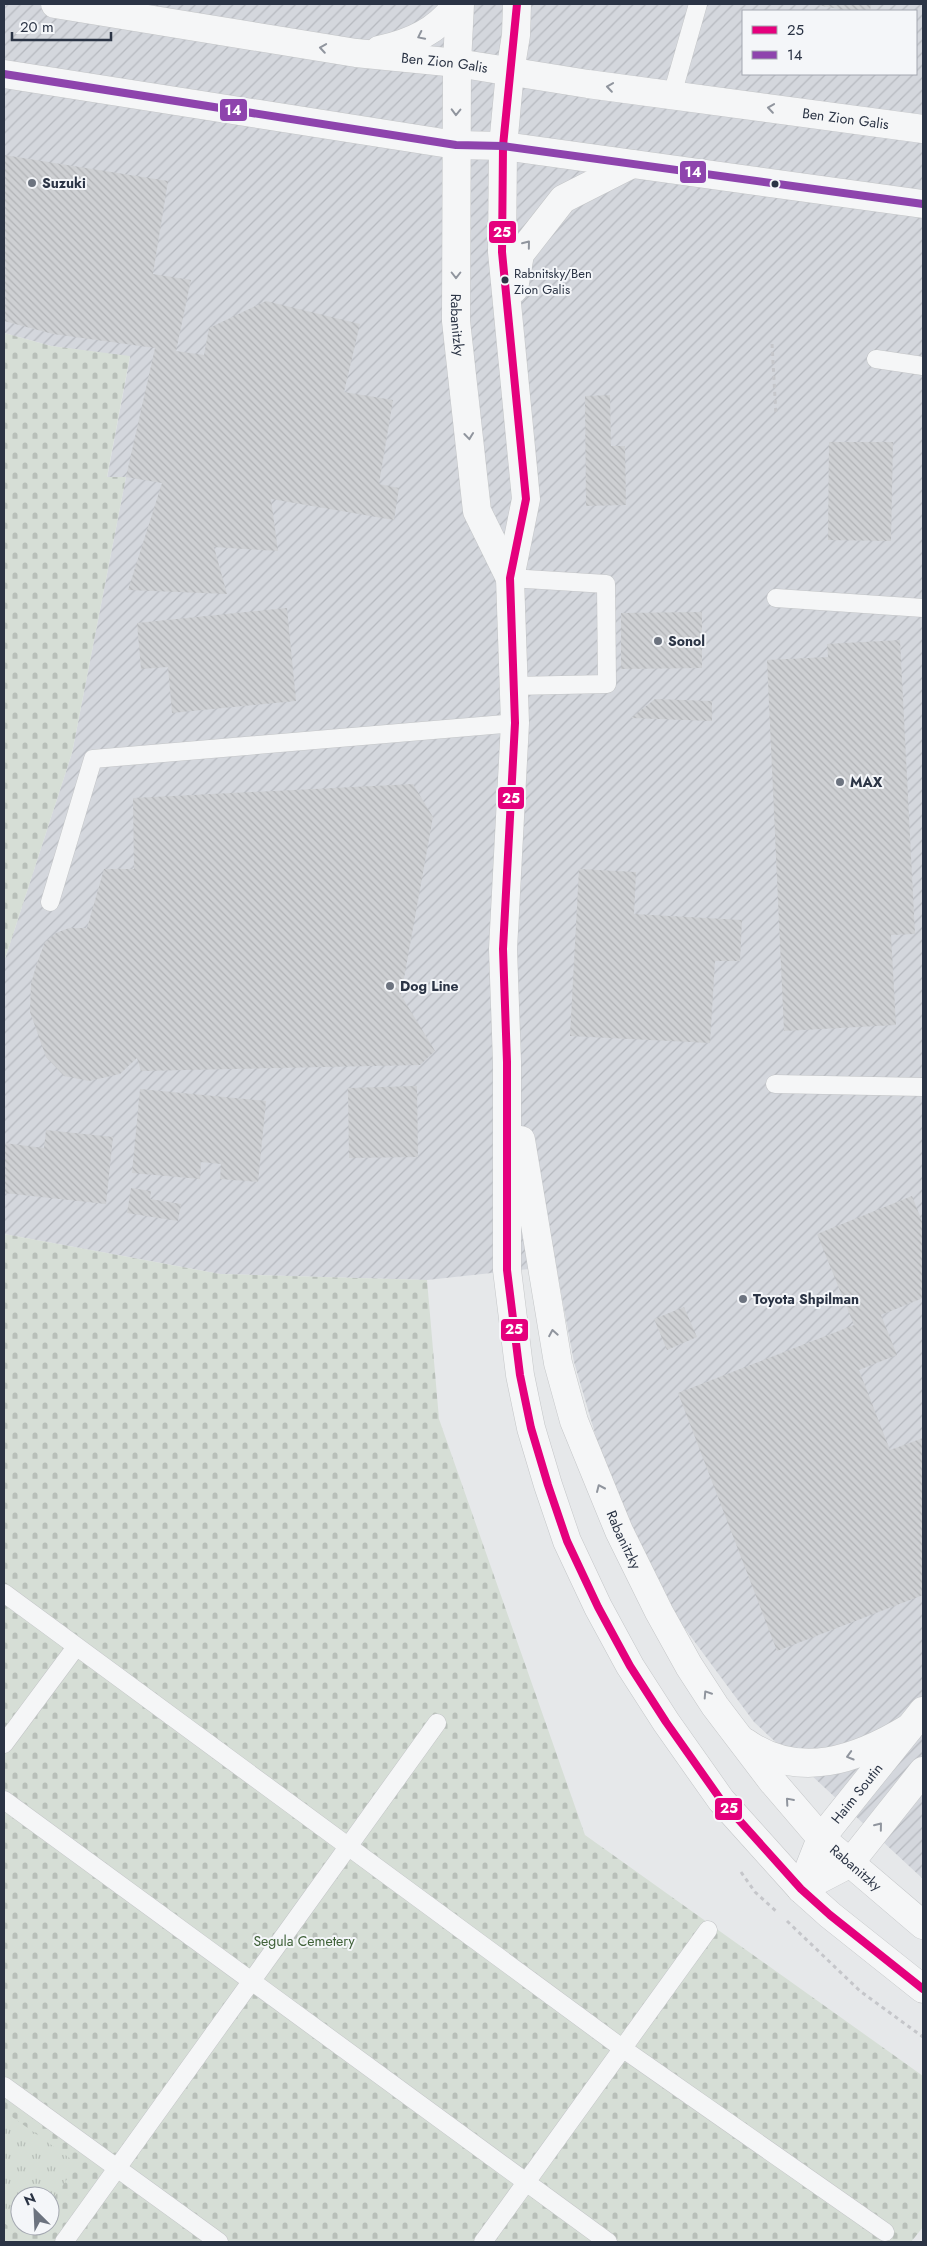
<svg xmlns="http://www.w3.org/2000/svg" width="927" height="2246" viewBox="0 0 927 2246" font-family="Jost,sans-serif">
<style>
.industrial{fill:url(#industrial-furrows);fill-rule:evenodd}
.cemetery{fill:url(#cemetery-stones);fill-rule:evenodd}
.park{fill:url(#park-tufts)}
.building{fill:url(#building-back-hatch)}
.lines{fill:none;stroke-linecap:round;stroke-linejoin:round}
.service-casing{stroke:#c4c6c8;stroke-width:19}
.minor-casing{stroke:#c4c6c8;stroke-width:29}
.tertiary-casing{stroke:#c4c6c8;stroke-width:29}
.path{stroke:#c5c6ca;stroke-width:3;stroke-dasharray:4 4;stroke-linecap:butt}
.service{stroke:#f5f6f7;stroke-width:18}
.minor{stroke:#f5f6f7;stroke-width:28}
.tertiary{stroke:#f5f6f7;stroke-width:28}
.bus-1-casing{stroke:#f4f6f9;stroke-width:11}
.bus-2-casing{stroke:#f4f6f9;stroke-width:11}
.bus-1{stroke:#e5007d;stroke-width:8}
.bus-2{stroke:#8e44ad;stroke-width:8}
.oneway{stroke:#90959e}
.poi-dot{fill:#6c737f;stroke:#f4f6f9;stroke-width:2}
.bus-dot{fill:#2b3445;stroke:#f4f6f9;stroke-width:2}
.labels{text-anchor:middle;dominant-baseline:central;stroke-width:4;stroke-linejoin:round;paint-order:stroke}
.bus-label{font-size:13px;fill:#2b3445;stroke:#f4f6f9;text-anchor:start}
.street-label{font-size:14px;fill:#2b3445;stroke:#f4f6f9}
.poi-label{font-size:14px;font-weight:bold;fill:#2b3445;stroke:#f4f6f9;text-anchor:start}
.park-label{font-size:14px;fill:#3f6138;stroke:#f4f6f9}
.line-badge{stroke:#f4f6f9;stroke-width:2}
.badge-label{font-size:14px;text-anchor:middle;font-weight:bold;fill:#fff}
</style>
<defs>
<pattern id="industrial-furrows" width="10" height="10" patternUnits="userSpaceOnUse" patternTransform="scale(1.25)"><rect width="10" height="10" fill="#d4d7dd"/><path d="M-1 1l2-2M0 10L10 0M9 11l2-2" fill="none" stroke="#b6b9bf"/></pattern>
<pattern id="cemetery-stones" width="16" height="16" patternUnits="userSpaceOnUse" patternTransform="scale(1.25)"><rect width="16" height="16" fill="#d6ded6"/><path d="M2 7V4a2 2 0 0 1 4 0v3zM10 15v-3a2 2 0 0 1 4 0v3z" fill="#b8bfb9"/></pattern>
<pattern id="park-tufts" width="24" height="20" patternUnits="userSpaceOnUse" patternTransform="scale(1.25)"><rect width="24" height="20" fill="#d6ded6"/><path d="M3 7l-1-3M5 7V3M7 7l1-3M15 17l-1-3M17 17v-4M19 17l1-3" fill="none" stroke="#b8bfb9"/></pattern>
<pattern id="building-back-hatch" width="6" height="6" patternUnits="userSpaceOnUse" patternTransform="scale(1.25)"><rect width="6" height="6" fill="#ced0d3"/><path d="M-1 5l2 2M0 0l6 6M5-1l2 2" fill="none" stroke="#b1b3b6"/></pattern>
</defs>
<rect width="100%" height="100%" fill="#e6e8ea"/>
<path class="industrial" d="M4,4H923V1879L754,1722L680,1622L609,1481L574,1362L556,1266L427,1280L220,1274L4,1234V962L72,753L126,477L107,478L130,357L51,346L4,333ZM743,11H916V74H743Z"/>
<path class="cemetery" d="M4,333L51,346L130,356L107,477H126L72,753L4,962Z
M4,1234L220,1274L427,1280L439,1419L585,1835L923,2076V2227L911,2242H4ZM20,2196H50V2226H20Z"/>
<path class="park" d="M4,2111L78,2164L50,2203V2196H20V2226H34L25,2238L4,2223Z"/>
<path class="building" d="M812,4H871L870,11H849Z
M4,155L168,181L153,274L191,280L176,351L204,355L209,328L266,301L360,324L344,392L393,400L379,484L399,488L394,520L271,499L278,551L214,547L227,594L128,590L162,483L126,477L155,348L53,334L4,321Z
M610,395L611,446H625L626,505L586,506L585,396Z
M829,442H893L891,541L828,540Z
M287,608L296,701L172,713L168,667L141,669L137,623Z
M702,612V668L621,669V613Z
M900,640L915,934L891,935L896,1025L784,1031L767,660L828,657L827,644Z
M655,699L712,701V721L631,718Z
M413,784L433,817L401,995L435,1051L420,1065L141,1071L137,1058L120,1074L89,1081L64,1076L46,1057L30,1012L31,984L36,966L45,942L56,933L69,928H87L104,869H134L133,798Z
M579,869L636,872L634,914L742,920L740,961H715L710,1043L570,1036Z
M417,1086L418,1157L349,1158L348,1088Z
M140,1089L266,1101L258,1182L220,1179L221,1164L201,1162L200,1179L132,1173Z
M46,1130L113,1137L106,1204L4,1193V1143L44,1148Z
M131,1188L151,1191L150,1199L181,1204L178,1221L127,1213Z
M912,1196L923,1224V1298L881,1315L897,1355L859,1370L890,1450L923,1438V1595L777,1651L678,1393L854,1325L817,1234Z
M684,1307L697,1337L667,1350L654,1319Z"/>
<g class="lines">
<g class="service-casing">
<path id="service" d="M672,95L698,4
M876,359L923,366
M510,578L606,584L607,684L514,686
M776,598L923,608
M50,902L93,759L515,723
M775,1084L923,1087
M4,1593L622,2048L885,2232
M4,1744L76,1647
M4,1800L608,2242
M4,2086L219,2242
M64,2242L437,1723
M483,2242L708,1930"/>
</g>
<g class="minor-casing">
<g id="minor">
<path d="M457,63L460,4"/>
<path d="M510,72L516,35L517,4"/>
<path id="s1" d="M801,1889L821,1838L923,1711"/>
<path d="M801,1889L849,1864L923,1771"/>
</g>
</g>
<g class="tertiary-casing">
<g id="tertiary">
<path id="s2" d="M55,4L356,53L457,63L588,84L923,129"/>
<path d="M379,50C411,43 438,31 457,4"/>
<path id="s3" d="M457,63L456,321L477,511L510,578"/>
<path d="M510,72L503,146L502,252L526,499L510,578L515,723L503,949L507,1062V1270L520,1375L531,1428L548,1485L567,1541L598,1607L630,1666L666,1722L721,1800L801,1889L830,1915L923,1989"/>
<path d="M4,74L456,145L503,146L923,204"/>
<path d="M514,289L520,254L563,199L632,164"/>
<path id="s4" d="M521,1140L558,1363L574,1421L619,1531L659,1612L689,1666L715,1706L772,1781L821,1838L923,1925"/>
<path d="M745,1742C799,1781 858,1759 909,1728"/>
</g>
</g>
<path class="path" d="M772,344L776,415
M741,1872L755,1892L777,1912
M787,1921L860,1991L923,2037"/>
<use href="#service" class="service"/>
<use href="#minor" class="minor"/>
<use href="#tertiary" class="tertiary"/>
<g class="bus-1-casing">
<path id="bus-1" d="M517,4L503,146L502,252L526,499L510,578L515,723L503,949L507,1062V1270L520,1375L531,1428L548,1485L567,1541L598,1607L630,1666L666,1722L721,1800L801,1889L830,1915L923,1989"/>
</g>
<g class="bus-2-casing">
<path id="bus-2" d="M4,74L456,145L503,146L923,204"/>
</g>
<use href="#bus-1" class="bus-1"/>
<use href="#bus-2" class="bus-2"/>
</g>
<defs><path id="oneway-chevron" d="M-2-3.5L2.5 0L-2 3.5" fill="none" stroke-width="1.6" stroke-linecap="round" stroke-linejoin="round" transform="scale(1.25)"/></defs>
<g class="oneway">
<use href="#oneway-chevron" transform="translate(421 36) rotate(154)"/>
<use href="#oneway-chevron" transform="translate(323 48) rotate(-171)"/>
<use href="#oneway-chevron" transform="translate(610 87) rotate(-172)"/>
<use href="#oneway-chevron" transform="translate(771 108) rotate(-172)"/>
<use href="#oneway-chevron" transform="translate(456 112) rotate(91)"/>
<use href="#oneway-chevron" transform="translate(527 244) rotate(-51)"/>
<use href="#oneway-chevron" transform="translate(456 275) rotate(90)"/>
<use href="#oneway-chevron" transform="translate(469 436) rotate(84)"/>
<use href="#oneway-chevron" transform="translate(553 1333) rotate(-100)"/>
<use href="#oneway-chevron" transform="translate(600 1488) rotate(-114)"/>
<use href="#oneway-chevron" transform="translate(707 1694) rotate(-123)"/>
<use href="#oneway-chevron" transform="translate(850 1756) rotate(164)"/>
<use href="#oneway-chevron" transform="translate(789 1801) rotate(-131)"/>
<use href="#oneway-chevron" transform="translate(879 1826) rotate(-51)"/>
</g>
<g class="poi-dot">
<circle cx="32" cy="183" r="5"/>
<circle cx="658" cy="641" r="5"/>
<circle cx="840" cy="782" r="5"/>
<circle cx="390" cy="986" r="5"/>
<circle cx="743" cy="1299" r="5"/>
</g>
<g class="bus-dot">
<circle cx="775" cy="184" r="4.5"/>
<circle cx="505" cy="280" r="4.5"/>
</g>
<g class="labels">
<g class="bus-label">
<text x="514" y="273">Rabnitsky/Ben<tspan x="514" dy="16">Zion Galis</tspan></text>
</g>
<g class="street-label">
<text stroke="none"><textPath href="#s2" startOffset="394">Ben Zion Galis</textPath></text>
<text stroke="none"><textPath href="#s2" startOffset="799">Ben Zion Galis</textPath></text>
<text stroke="none"><textPath href="#s3" startOffset="262">Rabanitzky</textPath></text>
<text stroke="none"><textPath href="#s4" startOffset="415">Rabanitzky</textPath></text>
<text stroke="none"><textPath href="#s1" startOffset="112">Haim Soutin</textPath></text>
<text stroke="none"><textPath href="#s4" startOffset="820">Rabanitzky</textPath></text>
</g>
<g class="poi-label">
<text x="42" y="183">Suzuki</text>
<text x="668" y="641">Sonol</text>
<text x="850" y="782">MAX</text>
<text x="400" y="986">Dog Line</text>
<text x="753" y="1299">Toyota Shpilman</text>
</g>
<g class="park-label">
<text x="304" y="1941">Segula Cemetery</text>
</g>
</g>
<g class="line-badge">
<rect x="219" y="98" width="29" height="24" rx="5" fill="#8e44ad"/>
<rect x="679" y="160" width="28" height="24" rx="5" fill="#8e44ad"/>
<rect x="488" y="220" width="29" height="24" rx="5" fill="#e5007d"/>
<rect x="497" y="786" width="28" height="24" rx="5" fill="#e5007d"/>
<rect x="500" y="1318" width="29" height="24" rx="5" fill="#e5007d"/>
<rect x="714" y="1797" width="29" height="24" rx="5" fill="#e5007d"/>
</g>
<g class="badge-label">
<text x="233" y="115">14</text>
<text x="693" y="177">14</text>
<text x="502" y="237">25</text>
<text x="511" y="803">25</text>
<text x="514" y="1334">25</text>
<text x="729" y="1813">25</text>
</g>
<rect width="927" height="2246" fill="none" stroke="#2b3445" stroke-width="10"/>
<rect x="742" y="10" width="175" height="65" fill="#f4f6f9" stroke="#a4a8b1"/>
<rect x="752" y="26" width="25" height="8" fill="#e5007d" stroke="#a4a8b1"/>
<text x="787" y="35" font-size="15" fill="#2b3445">25</text>
<rect x="752" y="51" width="25" height="8" fill="#8e44ad" stroke="#a4a8b1"/>
<text x="787" y="60" font-size="15" fill="#2b3445">14</text>
<g transform="translate(35 2211) rotate(336)"><circle r="24" fill="#f4f6f9" stroke="#a4a8b1"/>
<path d="M0-4L9 19L0 12L-9 19Z" fill="#6c737f"/>
<text y="-8" font-size="14" font-weight="bold" text-anchor="middle" fill="#2b3445">N</text>
</g>
<path d="M12 32v8h99v-8" fill="none" stroke="#2b3445" stroke-width="2.5"/>
<text x="20" y="32" font-size="15" fill="#2b3445" stroke="#f4f6f9" stroke-width="4" paint-order="stroke">20 m</text>
</svg>
